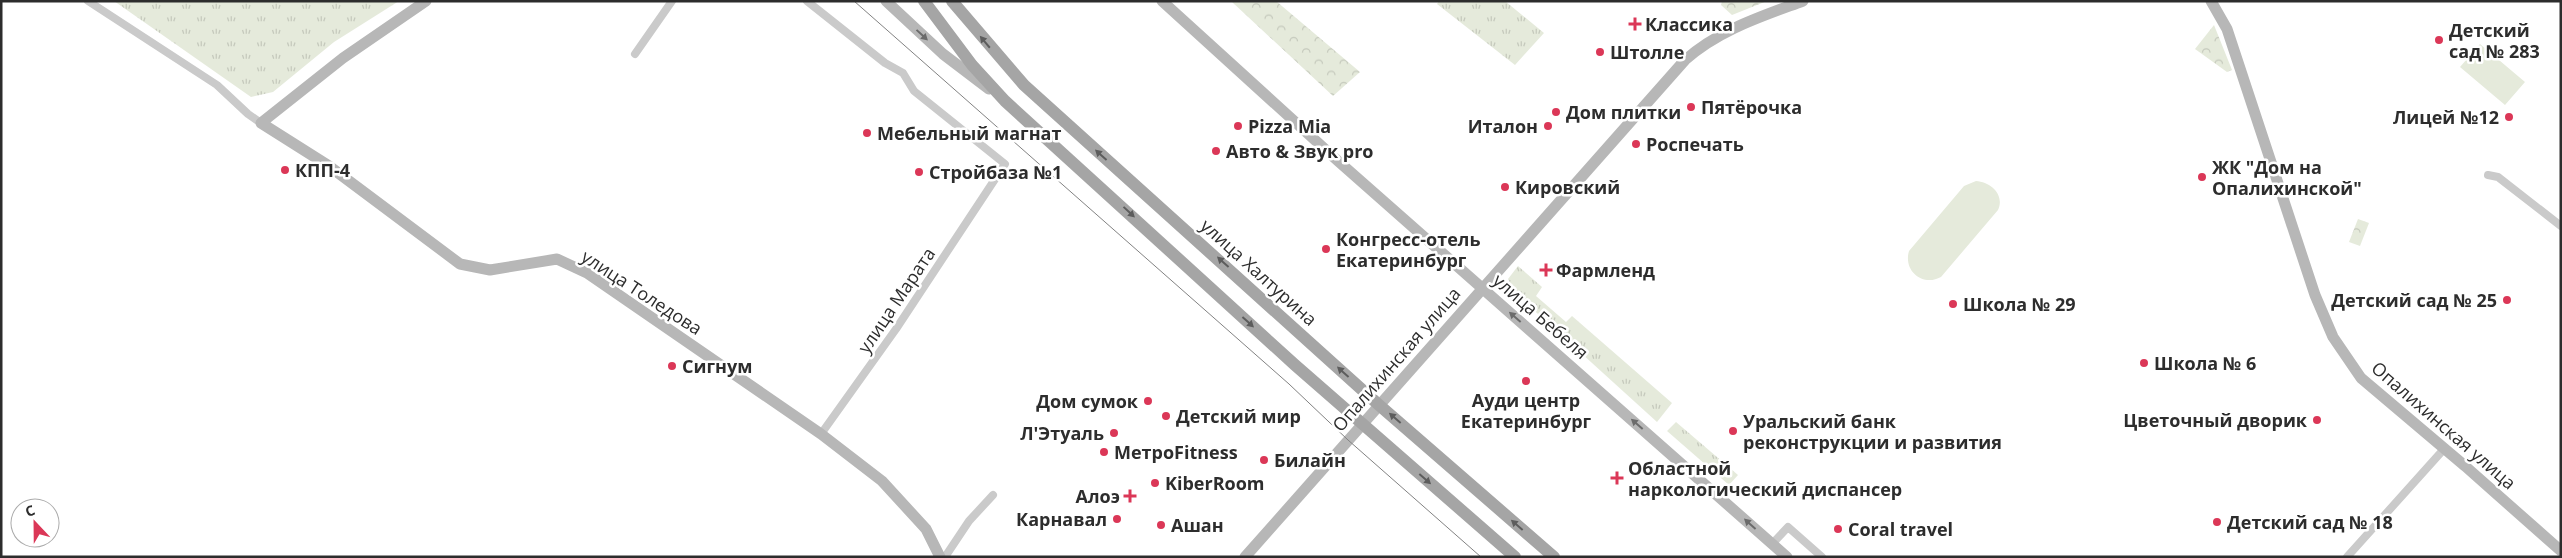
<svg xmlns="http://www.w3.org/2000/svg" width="2562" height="558" viewBox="0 0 2562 558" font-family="'Open Sans',sans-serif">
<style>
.grass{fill:url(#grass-tufts)}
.forest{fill:url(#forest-crowns)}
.garden{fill:#e5eadb}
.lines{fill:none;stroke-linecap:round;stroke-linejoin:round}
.street{stroke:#cacaca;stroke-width:8}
.secondary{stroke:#b7b7b7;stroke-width:11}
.primary{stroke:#a5a5a5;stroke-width:12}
.tram{stroke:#828282;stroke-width:1}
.oneway{fill:#6b6b6b}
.oneway2{fill:#5d5d5d}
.poi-dot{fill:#db3757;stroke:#fff;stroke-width:2}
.labels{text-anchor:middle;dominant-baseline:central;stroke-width:5;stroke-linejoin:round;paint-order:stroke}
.poi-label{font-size:18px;font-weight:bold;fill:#2d2d2d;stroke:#fff;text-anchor:start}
.street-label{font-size:18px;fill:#2d2d2d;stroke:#fff}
</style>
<defs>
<pattern id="grass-tufts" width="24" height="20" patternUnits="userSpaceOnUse" patternTransform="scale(1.25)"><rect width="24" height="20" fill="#e5eadb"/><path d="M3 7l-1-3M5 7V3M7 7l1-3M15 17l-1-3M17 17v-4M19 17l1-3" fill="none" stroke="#c5c9bc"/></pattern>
<pattern id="forest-crowns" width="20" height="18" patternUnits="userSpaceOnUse" patternTransform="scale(1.25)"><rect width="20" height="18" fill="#e5eadb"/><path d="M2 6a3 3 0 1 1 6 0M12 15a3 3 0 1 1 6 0" fill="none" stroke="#c5c9bc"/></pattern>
</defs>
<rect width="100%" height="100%" fill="#fff"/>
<path class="grass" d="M114,1H399L334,42L273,92L251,97Z
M1439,1H1505L1544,33L1515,65L1437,4Z
M1518,266L1542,287L1536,296L1566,322L1572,316L1672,403L1657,422L1515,293L1508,279Z
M1676,422L1738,475L1729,485L1667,431Z"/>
<path class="forest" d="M1231,1H1276L1360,72L1333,96Z
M1722,1H1767L1732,15L1721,5Z
M2214,25L2232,70L2227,72L2195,49Z
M2358,219L2369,223L2360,246L2349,242Z"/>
<path class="garden" d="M2480,44L2525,82L2505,105L2460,67Z
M1976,181C1991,182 2005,195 1998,210L1941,277C1923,287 1903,271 1909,251L1964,186Z"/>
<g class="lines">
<path class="street" d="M88,1L217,85L248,114L261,123
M807,1L885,63L903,73L914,91L1005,164L896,329L821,434
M635,54L672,1
M2488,175L2498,177L2561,226
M1772,544L1788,527L1822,557
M945,557L969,521L993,495
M2347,557L2444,449"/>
<path class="secondary" d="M426,1L343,58L261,123L329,166L460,264L490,270L557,259L587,273L821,434L882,481L926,529L940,557
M886,1L943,54L989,89
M1162,1L1338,161L1787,557
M2211,1L2227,29L2315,295L2333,337L2361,378L2465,466L2561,551
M1245,557L1685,60C1719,30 1760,17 1803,1"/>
<path class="primary" d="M924,1L972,65L1005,101L1295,365L1515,557
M952,1L1024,85L1379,405L1554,557"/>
<path class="tram" d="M854,1L1289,384L1348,440L1481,557"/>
</g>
<defs><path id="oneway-solid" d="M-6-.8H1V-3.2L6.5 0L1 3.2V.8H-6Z" transform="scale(1.25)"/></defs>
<g class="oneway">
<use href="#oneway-solid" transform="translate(922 35) rotate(43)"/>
<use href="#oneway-solid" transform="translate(1515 317) rotate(-139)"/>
<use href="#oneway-solid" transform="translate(1637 424) rotate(-139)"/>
<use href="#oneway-solid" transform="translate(1750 524) rotate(-138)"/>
</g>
<g class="oneway2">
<use href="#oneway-solid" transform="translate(985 42) rotate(-130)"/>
<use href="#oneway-solid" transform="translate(1101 155) rotate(-138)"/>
<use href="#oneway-solid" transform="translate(1129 212) rotate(43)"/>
<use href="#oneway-solid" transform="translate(1223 262) rotate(-138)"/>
<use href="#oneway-solid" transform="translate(1248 322) rotate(42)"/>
<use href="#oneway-solid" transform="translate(1343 372) rotate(-138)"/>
<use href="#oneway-solid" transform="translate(1395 418) rotate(-139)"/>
<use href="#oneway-solid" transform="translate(1425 479) rotate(41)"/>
<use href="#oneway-solid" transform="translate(1517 525) rotate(-139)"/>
</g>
<g class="poi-dot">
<path d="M1632.5 16.5h5v5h5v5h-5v5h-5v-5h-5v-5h5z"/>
<circle cx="2439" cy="40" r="5"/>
<circle cx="1600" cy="52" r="5"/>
<circle cx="1691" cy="107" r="5"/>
<circle cx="1556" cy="112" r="5"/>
<circle cx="2509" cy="117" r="5"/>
<circle cx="1238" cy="126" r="5"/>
<circle cx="1548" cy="126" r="5"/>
<circle cx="867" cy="133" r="5"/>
<circle cx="1636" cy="144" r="5"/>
<circle cx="1216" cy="151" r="5"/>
<circle cx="285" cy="170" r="5"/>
<circle cx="919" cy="172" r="5"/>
<circle cx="2202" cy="177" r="5"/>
<circle cx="1505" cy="187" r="5"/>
<circle cx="1326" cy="249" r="5"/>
<path d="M1543.5 262.5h5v5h5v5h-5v5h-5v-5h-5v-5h5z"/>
<circle cx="2507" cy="300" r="5"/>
<circle cx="1953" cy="304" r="5"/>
<circle cx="2144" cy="363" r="5"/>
<circle cx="672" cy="366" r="5"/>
<circle cx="1526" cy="381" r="5"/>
<circle cx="1148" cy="401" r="5"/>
<circle cx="1166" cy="416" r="5"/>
<circle cx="2317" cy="420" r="5"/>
<circle cx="1733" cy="431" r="5"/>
<circle cx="1114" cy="433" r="5"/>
<circle cx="1104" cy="452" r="5"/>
<circle cx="1264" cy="460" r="5"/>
<path d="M1614.5 470.5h5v5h5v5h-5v5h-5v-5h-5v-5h5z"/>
<circle cx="1155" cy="483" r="5"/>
<path d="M1127.5 488.5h5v5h5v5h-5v5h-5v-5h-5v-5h5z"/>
<circle cx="1117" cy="519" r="5"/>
<circle cx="2217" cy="522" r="5"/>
<circle cx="1161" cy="525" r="5"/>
<circle cx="1838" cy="529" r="5"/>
</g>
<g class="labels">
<g class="poi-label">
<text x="1645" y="24">Классика</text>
<text x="2449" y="30">Детский<tspan x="2449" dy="21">сад № 283</tspan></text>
<text x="1610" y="52">Штолле</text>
<text x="1701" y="107">Пятёрочка</text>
<text x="1566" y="112">Дом плитки</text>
<text x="2499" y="117" text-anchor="end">Лицей №12</text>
<text x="1248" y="126">Pizza Mia</text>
<text x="1538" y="126" text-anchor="end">Италон</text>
<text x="877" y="133">Мебельный магнат</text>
<text x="1646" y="144">Роспечать</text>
<text x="1226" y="151">Авто &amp; Звук pro</text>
<text x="2212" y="167">ЖК "Дом на<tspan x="2212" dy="21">Опалихинской"</tspan></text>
<text x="295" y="170">КПП-4</text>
<text x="929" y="172">Стройбаза №1</text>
<text x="1515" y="187">Кировский</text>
<text x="1336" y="239">Конгресс-отель<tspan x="1336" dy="21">Екатеринбург</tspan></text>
<text x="1556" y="270">Фармленд</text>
<text x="2497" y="300" text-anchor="end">Детский сад № 25</text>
<text x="1963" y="304">Школа № 29</text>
<text x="2154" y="363">Школа № 6</text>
<text x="682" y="366">Сигнум</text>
<text x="1526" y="400" text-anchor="middle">Ауди центр<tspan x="1526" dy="21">Екатеринбург</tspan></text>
<text x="1138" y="401" text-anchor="end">Дом сумок</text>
<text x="1176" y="416">Детский мир</text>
<text x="2307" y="420" text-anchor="end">Цветочный дворик</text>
<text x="1743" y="421">Уральский банк<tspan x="1743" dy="21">реконструкции и развития</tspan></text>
<text x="1104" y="433" text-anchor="end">Л'Этуаль</text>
<text x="1114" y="452">МетроFitness</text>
<text x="1274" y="460">Билайн</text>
<text x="1628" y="468">Областной<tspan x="1628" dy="21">наркологический диспансер</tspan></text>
<text x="1165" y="483">KiberRoom</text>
<text x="1120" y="496" text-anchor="end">Алоэ</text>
<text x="1107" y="519" text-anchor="end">Карнавал</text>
<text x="2227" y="522">Детский сад № 18</text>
<text x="1171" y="525">Ашан</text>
<text x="1848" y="529">Coral travel</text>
</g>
<g class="street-label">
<text transform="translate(1259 272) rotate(42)">улица Халтурина</text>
<text transform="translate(642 292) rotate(33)">улица Толедова</text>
<text transform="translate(896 300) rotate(-56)">улица Марата</text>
<text transform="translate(1541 316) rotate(41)">улица Бебеля</text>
<text transform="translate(1396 359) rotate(-49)">Опалихинская улица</text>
<text transform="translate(2444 425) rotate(41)">Опалихинская улица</text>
</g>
</g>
<rect width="2562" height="558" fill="none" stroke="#2d2d2d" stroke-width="5"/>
<g transform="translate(35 523) rotate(338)"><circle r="24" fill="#ffffff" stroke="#ababab"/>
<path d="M0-4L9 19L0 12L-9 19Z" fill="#db3757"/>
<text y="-8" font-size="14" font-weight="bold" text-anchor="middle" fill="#2d2d2d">С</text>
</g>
</svg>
